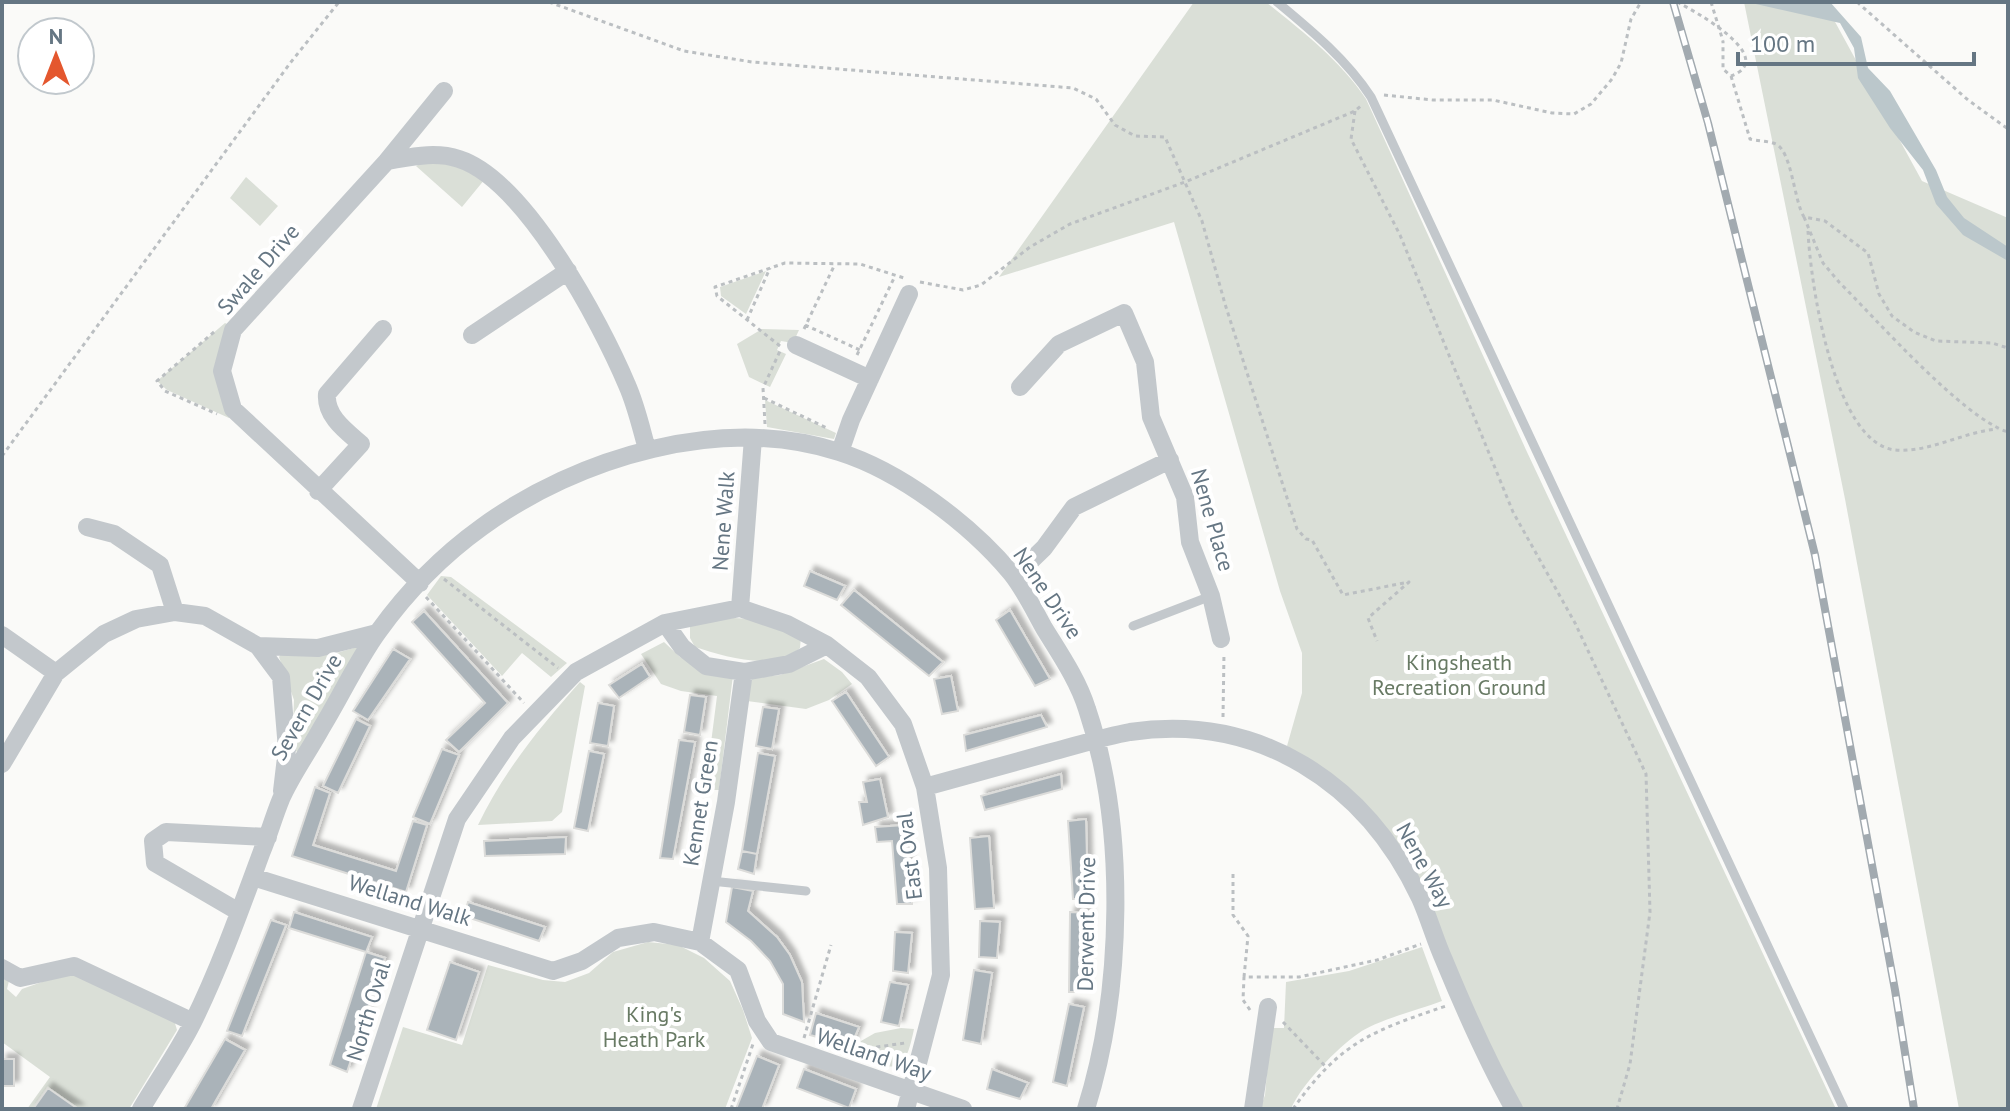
<svg xmlns="http://www.w3.org/2000/svg" width="2010" height="1111" viewBox="0 0 2010 1111" font-family="'PT Sans',sans-serif">
<style>
.green{fill:#dadfd7}
.water{fill:#bbc7cb}
.building{fill:#aab3b9;stroke:#dcdcda;stroke-width:2;filter:url(#shadow)}
.lines{fill:none;stroke-linecap:round;stroke-linejoin:round}
.path{stroke:#bbbfc2;stroke-width:3;stroke-dasharray:4 4;stroke-linecap:butt}
.lane{stroke:#c3c8cc;stroke-width:9}
.street{stroke:#c3c8cc;stroke-width:18}
.rail-casing{stroke:#a2aab0;stroke-width:8}
.rail{stroke:#fff;stroke-width:5;stroke-dasharray:15;stroke-linecap:butt}
.path-bridge{stroke:#bbbfc2;stroke-width:3;stroke-dasharray:4 4;stroke-linecap:butt}
.labels{text-anchor:middle;dominant-baseline:central;stroke-width:8;stroke-linejoin:round;paint-order:stroke}
.street-label{font-size:22px;fill:#657683;stroke:#fff}
.park-label{font-size:22px;fill:#687a64;stroke:#fff}
</style>
<defs>
<filter id="shadow"><feDropShadow dx="5" dy="-5" stdDeviation="2" flood-color="#0004"/></filter>
</defs>
<rect width="100%" height="100%" fill="#fafaf8"/>
<path class="green" d="M1194,2H1266C1302,31 1340,60 1366,99L1527,452L1836,1109H1521L1385,828C1354,792 1327,771 1287,746L1302,693V653L1280,591L1174,222L999,277Z
M1744,2H1765L1834,20L1922,181L2008,218V1109H1959L1845,499Z
M420,164H453L485,179L462,207L416,166Z
M246,177L278,206L260,226L230,198Z
M766,271L746,314L721,296L720,287Z
M225,323L229,325L233,414L229,418L167,390L157,381Z
M762,329L799,330L793,343L781,341L777,350L786,354L770,387L749,377L737,344Z
M765,400L836,433L834,439L767,427Z
M441,576L451,577L567,663L551,677L522,653L502,676L427,595Z
M733,618L756,619L801,636L800,648C774,672 726,657 695,647L690,638V625Z
M664,642L680,657L733,675L719,790H705L717,696L681,691L661,684L641,654Z
M357,647L360,648L298,752L292,750L294,700L279,657L281,654H333Z
M824,659L842,672L852,684L829,700L806,709L747,701L752,678L780,675Z
M580,682L585,686L562,812L552,821L478,825C504,771 540,727 580,682Z
M648,942L678,945L704,958L730,981L743,1010L752,1038L725,1109H376L403,1027L462,1045L488,965L543,980L565,982L589,973L613,952Z
M1422,947L1442,1001C1421,1009 1375,1021 1359,1033C1337,1048 1301,1085 1291,1109H1260L1265,1095L1271,1028H1284L1286,982L1349,971Z
M76,970L174,1020L177,1030L129,1109H27L50,1077L2,1042V973L9,981L7,989L16,997L22,989Z
M901,1028L914,1029C905,1073 898,1072 857,1058L861,1041L875,1033Z"/>
<path class="water" d="M1747,2H1830L1861,37L1868,68L1890,91L1936,170L1947,197L1964,218L2008,247V261L1963,235L1936,204L1923,170L1890,128L1858,78L1854,48L1840,23Z"/>
<path class="building" d="M810,571L845,586L837,600L804,586Z
M854,590L943,662L929,676L841,605Z
M1010,610L1050,679L1035,686L996,620Z
M424,611L508,703L459,752L446,740L485,703L412,622Z
M393,649L410,659L368,720L353,711Z
M642,664L650,677L619,698L609,685Z
M951,676L958,711L942,714L934,679Z
M846,692L889,757L876,766L832,701Z
M690,695L706,697L700,735L684,732Z
M598,703L614,706L608,746L590,743Z
M763,707L779,709L772,749L756,746Z
M1041,715L1047,727L966,751L964,735Z
M356,719L370,726L338,793L323,786Z
M679,740L695,742L673,859L660,858Z
M442,749L459,755L430,824L413,817Z
M589,751L604,754L588,831L574,828Z
M758,753L775,756L757,854L742,851Z
M1061,774L1062,789L985,810L981,796Z
M880,779L888,817L863,825L859,802H867L863,782Z
M315,787L330,793L313,845L396,871L413,821L427,825L406,892L292,856Z
M1086,819L1088,899H1073L1068,821Z
M905,825L912,904H897L892,841L877,842L875,827Z
M989,836L994,908L975,909L970,838Z
M566,837L565,854L485,856L484,841Z
M742,851L757,854L754,874L738,869Z
M732,887L753,891L748,911L777,937L790,955L802,982L804,1022L783,1014V984L770,961L751,941L726,922Z
M468,902L545,927L539,941L464,916Z
M294,912L372,937L366,952L289,928Z
M1070,912L1088,913L1085,992H1069Z
M271,920L286,925L242,1036L227,1031Z
M980,921L1000,922L997,958L979,957Z
M895,932L912,933L908,973L893,971Z
M366,952L385,958L347,1072L330,1065Z
M450,962L479,972L456,1040L427,1030Z
M974,970L992,973L981,1044L963,1040Z
M890,982L908,985L899,1026L881,1022Z
M1069,1004L1084,1007L1067,1086L1053,1082Z
M816,1013L859,1027L851,1046L810,1035Z
M225,1039L245,1050L211,1109H184Z
M757,1056L779,1065L762,1109H736Z
M2,1059H14V1086H2Z
M804,1069L856,1089L849,1108L797,1088Z
M992,1069L1028,1083L1020,1099L987,1089Z
M48,1088L78,1109H33Z"/>
<g class="lines">
<path class="path" d="M549,2L684,51L752,62L1073,88L1096,99L1115,125L1135,136L1165,137L1202,221L1225,304L1297,529L1306,539L1312,540L1343,595L1409,582L1368,618L1377,641
M1677,2C1693,10 1780,58 1731,76L1723,69V41
M1857,2L1968,100L2008,129
M1731,76L1750,139C1757,141 1769,141 1776,144C1792,152 1794,201 1804,217L1825,221L1868,253L1879,294L1892,316L1914,332L1936,341L1992,343L2008,348
M1384,95L1433,100H1493L1552,113L1574,114L1591,104L1612,79L1621,63L1631,19L1641,2
M1355,111L1351,139L1400,235L1513,512L1575,623L1646,774L1650,912L1630,1064L1617,1109
M1804,217L1823,263L1839,282C1876,319 1963,418 2008,432
M1808,231C1810,279 1833,443 1895,450C1929,453 1963,432 1997,429
M920,282L963,290L981,285L1030,247L1070,224L1185,182L1355,111L1363,104
M747,320L770,268
M805,325L860,350
M804,329L835,264
M214,332L157,381L165,391L217,414
M780,346L717,296L715,287L785,263L860,264L904,278
M857,355L895,276
M764,398L829,429
M765,424L763,388L780,351
M2,456L291,62L339,2
M444,579L558,668
M426,597L524,703
M1223,717L1224,653
M1233,874V915L1248,936L1244,977
M1250,1010L1243,1000L1244,977H1299L1377,960L1421,944
M1283,1022L1327,1068
M804,1038L831,945
M863,1056L877,1047L905,1043
M731,1109L753,1044
M1293,1109C1340,1042 1372,1031 1446,1006"/>
<path class="lane" d="M1277,2C1312,31 1346,59 1371,97L1844,1109
M1133,626L1211,596
M711,881L806,891"/>
<path class="street" d="M387,161L444,91
M472,335L568,271
M796,345L870,379
M1020,387L1059,344L1124,313L1145,362L1151,417L1185,497L1190,542L1211,596L1221,639
M840,452L851,420L909,294
M318,491L361,444C346,431 325,416 327,394L383,329
M87,527L114,534L160,565L175,612
M1014,577L1044,548L1074,507L1170,460
M420,583L233,409L222,371L233,330L387,161C411,157 435,151 459,159C525,180 601,323 627,385C636,405 641,428 647,449
M740,608L753,438
M665,623L682,647L706,666L744,672L789,664L827,645
M2,635L56,673
M258,646L281,677L287,749L282,791
M2,764L56,673L104,634L136,619L175,612L205,616L258,646L318,648L377,633
M925,787C966,776 1007,764 1048,753C1075,746 1103,737 1130,732C1259,713 1366,783 1420,898C1429,918 1435,940 1444,960C1465,1011 1487,1061 1514,1109
M253,877L553,971L582,961L618,938L654,932L700,942L738,970L757,1021L771,1042L963,1109
M239,912L155,863L153,841L166,832L268,837
M700,942L726,802L744,672
M2,968L20,978L74,966L193,1022
M141,1109C158,1080 178,1052 193,1022C220,967 241,908 262,851C269,834 274,816 281,799C292,774 309,751 322,727C341,696 357,661 378,632C406,593 443,555 482,527C578,457 722,414 839,452C900,471 970,524 1011,573C1024,589 1034,610 1044,628C1060,654 1078,680 1087,709C1127,827 1123,991 1086,1109
M361,1109L457,819L512,738L576,672L665,623L740,608L787,624L827,645L868,677L903,724L925,787L938,868L941,975L906,1109
M1253,1109L1268,1007"/>
<g class="rail-casing">
<path id="rail" d="M1673,2L1708,123L1815,555L1895,990L1914,1109"/>
</g>
<use href="#rail" class="rail"/>
<path class="path-bridge" d="M1711,2L1723,41"/>
</g>
<g class="labels">
<g class="street-label">
<text transform="translate(258 269) rotate(-49)">Swale Drive</text>
<text transform="translate(1213 520) rotate(74)">Nene Place</text>
<text transform="translate(723 521) rotate(-86)">Nene Walk</text>
<text transform="translate(1048 593) rotate(56)">Nene Drive</text>
<text transform="translate(306 707) rotate(-60)">Severn Drive</text>
<text transform="translate(700 803) rotate(-81)">Kennet Green</text>
<text transform="translate(909 856) rotate(-97)">East Oval</text>
<text transform="translate(1425 865) rotate(61)">Nene Way</text>
<text transform="translate(410 900) rotate(17)">Welland Walk</text>
<text transform="translate(1086 924) rotate(-89)">Derwent Drive</text>
<text transform="translate(368 1011) rotate(-73)">North Oval</text>
<text transform="translate(874 1054) rotate(19)">Welland Way</text>
</g>
<g class="park-label">
<text x="1459" y="662">Kingsheath<tspan x="1459" dy="25">Recreation Ground</tspan></text>
<text x="654" y="1014">King's<tspan x="654" dy="25">Heath Park</tspan></text>
</g>
</g>
<rect width="2010" height="1111" fill="none" stroke="#657683" stroke-width="8"/>
<g transform="translate(56 56)"><circle r="38" fill="#ffffff" stroke="#c1c8cd" stroke-width="2"/>
<path d="M0-6L14 30L0 20L-14 30Z" fill="#e4572e"/>
<text y="-12" font-size="22" font-weight="bold" text-anchor="middle" fill="#657683">N</text>
</g>
<path d="M1738 52v12h236v-12" fill="none" stroke="#657683" stroke-width="4"/>
<text x="1750" y="52" font-size="24" fill="#657683" stroke="#ffffff" stroke-width="6" paint-order="stroke">100 m</text>
</svg>
